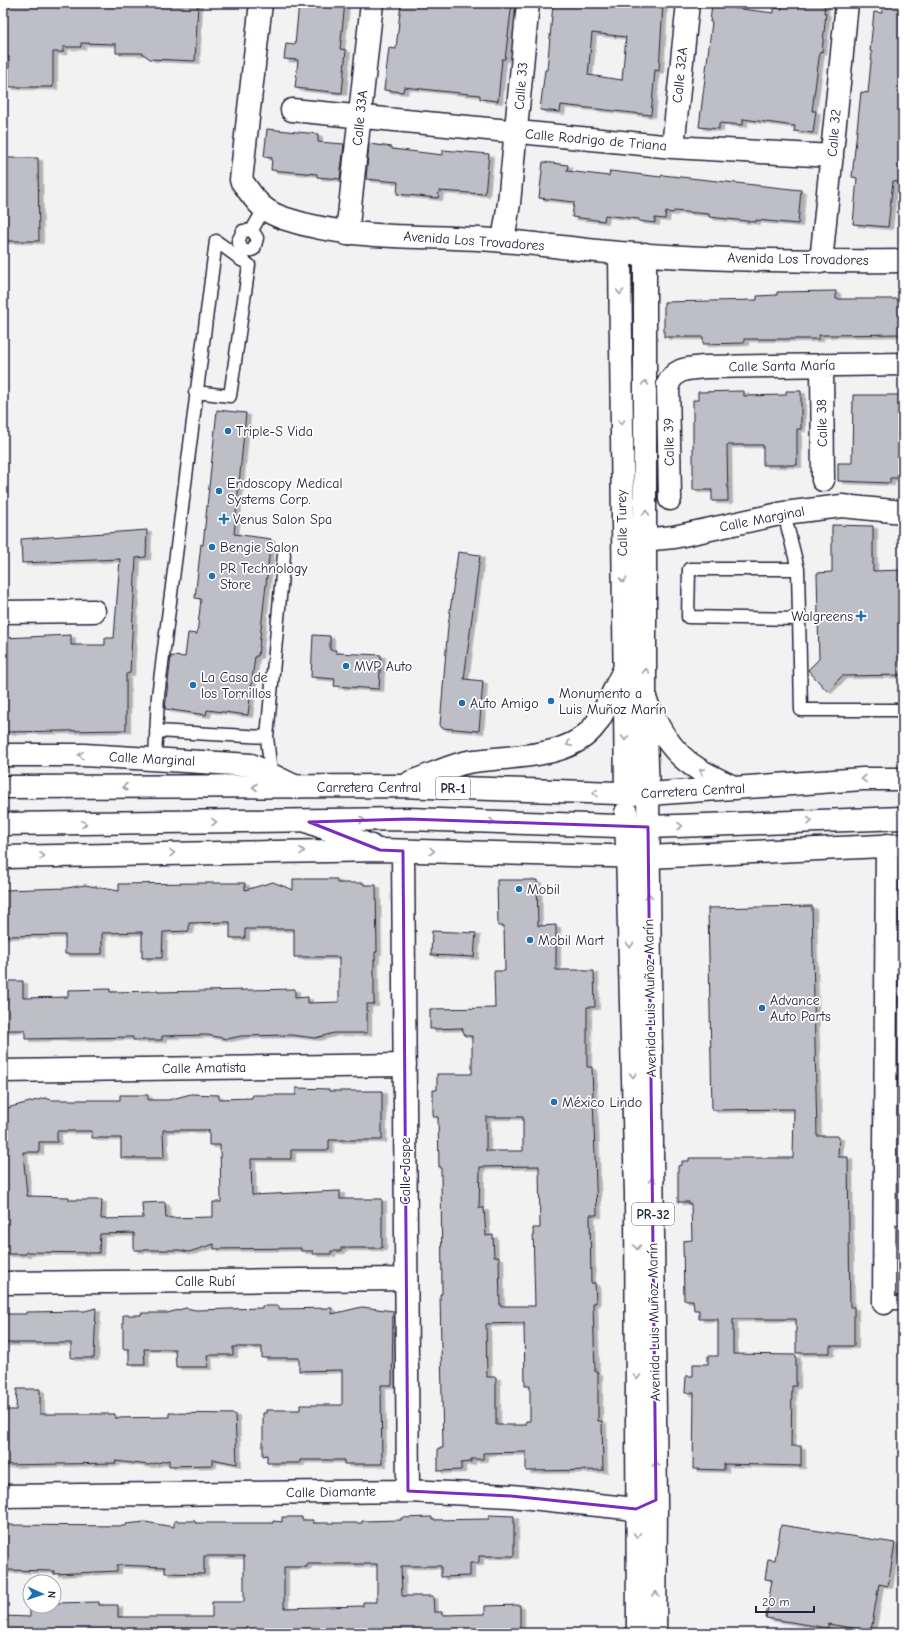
<svg xmlns="http://www.w3.org/2000/svg" width="906" height="1636" viewBox="0 0 906 1636" font-family="'Comic Neue',sans-serif">
<style>
.building{fill:#bebec6;stroke:#22223b;fill-rule:evenodd;filter:url(#shadow)}
.lines{fill:none;stroke-linecap:round;stroke-linejoin:round}
.lane-casing{stroke:#22223b;stroke-width:15}
.street-casing{stroke:#22223b;stroke-width:25}
.primary-casing{stroke:#22223b;stroke-width:25}
.lane{stroke:#fff;stroke-width:12}
.street{stroke:#fff;stroke-width:22}
.primary{stroke:#fff;stroke-width:22}
.oneway{stroke:#9c9ca7}
.marked{fill:none;stroke:#7b2cbf;stroke-width:3;stroke-linejoin:round}
.poi-dot{fill:#1f6fb2;stroke:#fff;stroke-width:1.5}
.labels{text-anchor:middle;dominant-baseline:central;stroke-width:3.5;stroke-linejoin:round;paint-order:stroke}
.shield{fill:#fff;stroke:#646476;stroke-width:1}
.shield-label{font-size:13px;font-weight:bold;fill:#22223b}
.street-label{font-size:14px;fill:#22223b;stroke:#fff}
.poi-label{font-size:14px;fill:#22223b;stroke:#fff;text-anchor:start}
</style>
<defs>
<filter id="shadow"><feDropShadow dx="4.5" dy="2.5" stdDeviation="0" flood-color="#0004"/></filter>
</defs>
<rect width="100%" height="100%" fill="#f2f2f3"/>
<filter id="ink" filterUnits="userSpaceOnUse"><feTurbulence type="fractalNoise" baseFrequency=".025" numOctaves="2"/><feDisplacementMap in="SourceGraphic" scale="8" xChannelSelector="R" yChannelSelector="G"/><feConvolveMatrix kernelMatrix="1 2 1 2 8 2 1 2 1" color-interpolation-filters="sRGB"/></filter>
<g filter="url(#ink)">
<path class="building" d="M3,3H198L195,61L150,59L142,53H116V44L81,43V47H63V52H53V87H9V57H3Z
M299,3H345L340,49L346,50L342,93L295,88L298,60L284,59L286,44L295,45Z
M401,3H512L505,59H502L498,101L480,99V95L440,91L404,87L403,92L384,90L389,48L396,49Z
M562,3H663L659,71L655,70L651,115L561,105L560,112L540,110L545,70H547L553,4L561,5ZM592,33L626,37L622,80L588,75Z
M712,3H733V8L774,13V8L782,9V3H825L824,13H826L822,52L820,51L812,111H816L813,133L794,131L795,126L743,119V125L719,123V129L699,127L712,22H710Z
M882,3H903V183L893,181L888,227L853,224L857,178L852,177L861,92L868,93L872,52L870,51L874,12L882,13Z
M267,129L318,134V142L344,144L340,179L317,177V174L271,170L272,158L264,157Z
M369,144L392,147V149L443,155V150L489,154L485,194L439,191L438,198L397,194L398,182L366,179Z
M3,158H38L39,241H3Z
M543,162L568,165L567,171L609,176L610,171L661,177L662,175L801,190L798,224L756,220V222L709,217V214L674,211L673,213L666,212L665,219L655,218V223L639,221V219L605,215L604,221L572,217L574,202L539,198Z
M836,291V299H903V334L828,335H819V339H744V343L703,344V337H664V302L757,300V296L777,295V292Z
M744,391V396L786,395V391H801V429H797V465H763V445H727L728,501H712V490H693V400H698V392Z
M853,395H903V456H898V478H890V483L838,481V463H852Z
M217,410L246,413L234,534L271,539L258,656H255L248,715L207,710L206,715L165,709L171,656L185,657L188,633L197,634L201,599L195,598L201,544L203,545Z
M832,525L873,526V571L903,570V675L842,676L827,691L808,670L819,659L817,573L832,572Z
M147,530L146,557L136,558L130,673L126,674V730L3,732V638L71,635V645H105V638H114L120,559L22,563L21,539Z
M458,552L480,555L464,679L483,681L479,731L442,728L440,725L448,626Z
M313,635L330,636V650H336V653L381,655L379,689L334,686L335,679L311,677Z
M293,879H337V883H364V885H376L377,952H375V960H374V1004H367V1033H334L315,1038L291,1035L241,1036L227,1039L207,1035L162,1036V1040H133V1037L25,1039V1030H3V981H23V998L68,997V990L110,989V992L158,991V992L295,989V998L308,997V1003L339,1002V957H294V929H245V938H230V922L189,923V931L163,932L162,958H142V932L102,933V954H65V935L3,936V890L67,888L85,885L119,891V884L200,883H245V890L273,882L293,890Z
M497,880H537L538,926L556,925V970H584V971H594L595,1007H587V1067H592L597,1215H590L591,1283H595L596,1303H593L595,1372H598V1421H602L603,1470L526,1471V1452L483,1453V1459H471V1462L461,1463V1470L438,1471V1448H443L440,1294H442L441,1167H439L438,1117H433V1090H437V1074H472V1036H465L462,1028L430,1029V1009L495,1008L494,971H505L504,926H498ZM486,1117H523V1151H486ZM539,1166L540,1228H533L535,1306H500L499,1257H494L493,1235L486,1236L484,1208H479L480,1167ZM524,1323L525,1386H530V1421H526V1425H496V1377H487L486,1324Z
M812,906L817,1136H839L838,1157H848L850,1307H854V1346H830V1353H796V1319H733V1354L796,1355V1386H792L791,1446H801V1466L724,1464V1470L693,1469L694,1393H685L686,1376H693V1364H708V1356H718V1319H699V1310H694L693,1300H684L683,1241L692,1240L691,1204H689V1202H678V1166L682,1165V1161H689V1158H793L794,1109L712,1110L708,908Z
M432,931L476,933L474,957L431,955Z
M296,1088L329,1089V1091H382V1140H329V1150H291V1159H251L252,1195L340,1191V1199H382V1248H341V1251H331V1254H313V1251H301V1248L214,1249V1244L189,1252L179,1250H134V1233L100,1234L99,1253L26,1252V1254H5V1251H3V1109L45,1098L52,1100H120V1095H148V1100H168L191,1094L219,1095V1099L252,1098V1095H296ZM163,1130H209V1145H220L221,1202H213V1217L166,1218L165,1202L142,1203L143,1218L101,1219L102,1200H69V1197L27,1196L23,1152H39V1142H57V1131H92V1138H121V1158H164Z
M262,1306H279V1309L332,1308V1314L362,1307L393,1311L392,1385H381L382,1464H344V1460H300V1463H267V1455L263,1456V1413H266V1410H300V1405H342V1370L299,1371V1358H262V1347H233V1355H207L208,1367H176L175,1349H144L145,1364H129V1349H123V1315H141V1313H167L186,1308L196,1310L262,1308Z
M96,1308L94,1358H71V1343H3V1314H26V1312L85,1311Z
M17,1389H40V1414H115V1418L169,1417V1413L235,1414L237,1464L212,1459V1465L169,1466V1460L149,1465L115,1461L116,1463L3,1465V1410H16Z
M489,1515L514,1516V1556H479V1563H470V1576L441,1577V1566H401L402,1596H433L434,1612H442V1615L485,1614V1606L520,1605V1633H3V1616L30,1617V1609H42V1606H54V1603L99,1602V1605H118V1617H212V1602H244V1556H204V1574L165,1573V1567L117,1565V1571L54,1574V1571L3,1570V1525L126,1526V1524L145,1522L174,1527V1521H195V1523H273V1521L282,1522V1517H302V1520H313V1523H362V1521L401,1520V1518L432,1517V1520L489,1519ZM307,1564H377V1602H363V1606L284,1608V1567H307Z
M781,1525L895,1543L888,1586L879,1584L871,1631L828,1624V1628L766,1618L772,1580L765,1579L768,1559L775,1560Z"/>
<g class="lines">
<g class="lane-casing">
<path id="lane" d="M252,230L264,209
M241,260L244,253L254,249L257,238L252,230L243,231L238,241L244,253
M784,513L798,569L801,710H903
M798,569H689L688,617L799,619
M156,731L267,737L271,774
M267,737L284,554
M155,759L158,696L216,241L249,265L230,396L195,392
M886,903H903
M884,1218H903
M884,1303H903"/>
</g>
<g class="street-casing">
<path id="street" d="M261,3L241,180C256,201 261,211 286,219C356,242 431,234 503,241C542,244 580,250 619,253C714,260 808,262 903,261
M292,110L673,147L832,156
M673,147L688,3
M347,234L372,3
M503,241L509,203L528,3
M620,253L626,794
M645,254V706L648,794
M821,262L847,3
M822,365L823,480
M670,499L668,384C677,367 687,369 705,367L903,364
M632,541L674,537L784,513L842,506L903,512
M3,612L94,611
M3,755H84L251,765L296,787
M309,822L371,846
M403,851L408,1491
M3,857L380,850L648,857L903,845
M3,1071L405,1065
M3,1283L406,1279
M884,1303L887,845
M3,1496L408,1491L511,1496L636,1509L655,1500"/>
</g>
<g class="primary-casing">
<path id="primary" d="M645,699C657,726 671,753 698,769C710,777 724,782 736,788
M411,782C429,776 449,766 468,762C507,755 570,761 596,724C607,708 615,687 624,670
M3,787L398,786L648,794L863,779H903
M648,794L656,1504L655,1633
M626,812L636,1194L638,1633
M3,824L408,819L648,827L903,818"/>
</g>
<use href="#lane" class="lane"/>
<use href="#street" class="street"/>
<use href="#primary" class="primary"/>
</g>
<defs><path id="oneway-chevron" d="M-2-3.5L2.5 0L-2 3.5" fill="none" stroke-width="1.6" stroke-linecap="round" stroke-linejoin="round"/></defs>
<g class="oneway">
<use href="#oneway-chevron" transform="translate(620 292) rotate(89)"/>
<use href="#oneway-chevron" transform="translate(645 383) rotate(-90)"/>
<use href="#oneway-chevron" transform="translate(621 422) rotate(89)"/>
<use href="#oneway-chevron" transform="translate(646 513) rotate(-90)"/>
<use href="#oneway-chevron" transform="translate(623 580) rotate(89)"/>
<use href="#oneway-chevron" transform="translate(646 671) rotate(-90)"/>
<use href="#oneway-chevron" transform="translate(625 738) rotate(89)"/>
<use href="#oneway-chevron" transform="translate(569 744) rotate(155)"/>
<use href="#oneway-chevron" transform="translate(81 755) rotate(-179)"/>
<use href="#oneway-chevron" transform="translate(702 771) rotate(-153)"/>
<use href="#oneway-chevron" transform="translate(864 779) rotate(178)"/>
<use href="#oneway-chevron" transform="translate(125 787) rotate(-180)"/>
<use href="#oneway-chevron" transform="translate(255 787) rotate(180)"/>
<use href="#oneway-chevron" transform="translate(595 793) rotate(-178)"/>
<use href="#oneway-chevron" transform="translate(362 820) rotate(-1)"/>
<use href="#oneway-chevron" transform="translate(810 821) rotate(-2)"/>
<use href="#oneway-chevron" transform="translate(214 822) rotate(-1)"/>
<use href="#oneway-chevron" transform="translate(492 822) rotate(2)"/>
<use href="#oneway-chevron" transform="translate(84 824) rotate(-1)"/>
<use href="#oneway-chevron" transform="translate(680 826) rotate(-2)"/>
<use href="#oneway-chevron" transform="translate(302 851) rotate(-1)"/>
<use href="#oneway-chevron" transform="translate(432 851) rotate(2)"/>
<use href="#oneway-chevron" transform="translate(172 853) rotate(-1)"/>
<use href="#oneway-chevron" transform="translate(42 856) rotate(-1)"/>
<use href="#oneway-chevron" transform="translate(649 896) rotate(-91)"/>
<use href="#oneway-chevron" transform="translate(630 945) rotate(89)"/>
<use href="#oneway-chevron" transform="translate(633 1075) rotate(89)"/>
<use href="#oneway-chevron" transform="translate(652 1180) rotate(-91)"/>
<use href="#oneway-chevron" transform="translate(637 1247) rotate(89)"/>
<use href="#oneway-chevron" transform="translate(637 1377) rotate(90)"/>
<use href="#oneway-chevron" transform="translate(656 1464) rotate(-91)"/>
<use href="#oneway-chevron" transform="translate(637 1535) rotate(89)"/>
<use href="#oneway-chevron" transform="translate(656 1594) rotate(-90)"/>
</g>
</g>
<path class="marked" d="M408,819L648,827L656,1500L636,1509L511,1496L408,1491L403,851L380,850L309,822Z"/>
<g class="poi-dot">
<circle cx="228" cy="431" r="4"/>
<circle cx="219" cy="491" r="4"/>
<path d="M222 513h4v4h4v4h-4v4h-4v-4h-4v-4h4z"/>
<circle cx="212" cy="547" r="4"/>
<circle cx="212" cy="576" r="4"/>
<path d="M859 610h4v4h4v4h-4v4h-4v-4h-4v-4h4z"/>
<circle cx="346" cy="666" r="4"/>
<circle cx="193" cy="685" r="4"/>
<circle cx="551" cy="701" r="4"/>
<circle cx="462" cy="703" r="4"/>
<circle cx="519" cy="889" r="4"/>
<circle cx="530" cy="940" r="4"/>
<circle cx="762" cy="1008" r="4"/>
<circle cx="554" cy="1102" r="4"/>
</g>
<g class="labels">
<g class="shield">
<rect x="436" y="777" width="34" height="22" rx="3"/>
<rect x="632" y="1203" width="42" height="22" rx="3"/>
</g>
<g class="shield-label">
<text x="453" y="788">PR-1</text>
<text x="653" y="1214">PR-32</text>
</g>
<g class="street-label">
<text transform="translate(680 75) rotate(-84)">Calle 32A</text>
<text transform="translate(521 86) rotate(-85)">Calle 33</text>
<text transform="translate(360 118) rotate(-84)">Calle 33A</text>
<text transform="translate(834 133) rotate(-85)">Calle 32</text>
<text transform="translate(596 140) rotate(5)">Calle Rodrigo de Triana</text>
<text transform="translate(474 241) rotate(4)">Avenida Los Trovadores</text>
<text transform="translate(798 259) rotate(1)">Avenida Los Trovadores</text>
<text transform="translate(782 366) rotate(-1)">Calle Santa María</text>
<text transform="translate(822 423) rotate(-91)">Calle 38</text>
<text transform="translate(669 442) rotate(-91)">Calle 39</text>
<text transform="translate(762 519) rotate(-11)">Calle Marginal</text>
<text transform="translate(622 523) rotate(-91)">Calle Turey</text>
<text transform="translate(152 759) rotate(3)">Calle Marginal</text>
<text x="369" y="787">Carretera Central</text>
<text transform="translate(693 791) rotate(-3)">Carretera Central</text>
<text transform="translate(650 998) rotate(-91)">Avenida Luis Muñoz Marín</text>
<text transform="translate(204 1068) rotate(-1)">Calle Amatista</text>
<text transform="translate(405 1171) rotate(-90)">Calle Jaspe</text>
<text x="205" y="1281">Calle Rubí</text>
<text transform="translate(654 1322) rotate(-91)">Avenida Luis Muñoz Marín</text>
<text transform="translate(331 1492) rotate(-1)">Calle Diamante</text>
</g>
<g class="poi-label">
<text x="236" y="431">Triple-S Vida</text>
<text x="227" y="483">Endoscopy Medical<tspan x="227" dy="16">Systems Corp.</tspan></text>
<text x="233" y="519">Venus Salon Spa</text>
<text x="220" y="547">Bengie Salon</text>
<text x="220" y="568">PR Technology<tspan x="220" dy="16">Store</tspan></text>
<text x="853" y="616" text-anchor="end">Walgreens</text>
<text x="354" y="666">MVP Auto</text>
<text x="201" y="677">La Casa de<tspan x="201" dy="16">los Tornillos</tspan></text>
<text x="559" y="693">Monumento a<tspan x="559" dy="16">Luis Muñoz Marín</tspan></text>
<text x="470" y="703">Auto Amigo</text>
<text x="527" y="889">Mobil</text>
<text x="538" y="940">Mobil Mart</text>
<text x="770" y="1000">Advance<tspan x="770" dy="16">Auto Parts</tspan></text>
<text x="562" y="1102">México Lindo</text>
</g>
</g>
<rect width="906" height="1636" fill="none" stroke="#fff" stroke-width="16"/>
<rect x="8" y="8" width="890" height="1620" fill="none" stroke="#22223b" stroke-width="1.5" filter="url(#ink)"/>
<g transform="translate(42 1594) rotate(93)"><circle r="19" fill="#ffffff" stroke="#a7a7b1"/>
<path d="M0-3L7 15L0 10L-7 15Z" fill="#1f6fb2"/>
<text y="-6" font-size="11" font-weight="bold" text-anchor="middle" fill="#22223b">N</text>
</g>
<path d="M756 1606v6h58v-6" fill="none" stroke="#22223b" stroke-width="2"/>
<text x="762" y="1606" font-size="12" fill="#22223b" stroke="#ffffff" stroke-width="3" paint-order="stroke">20 m</text>
</svg>
